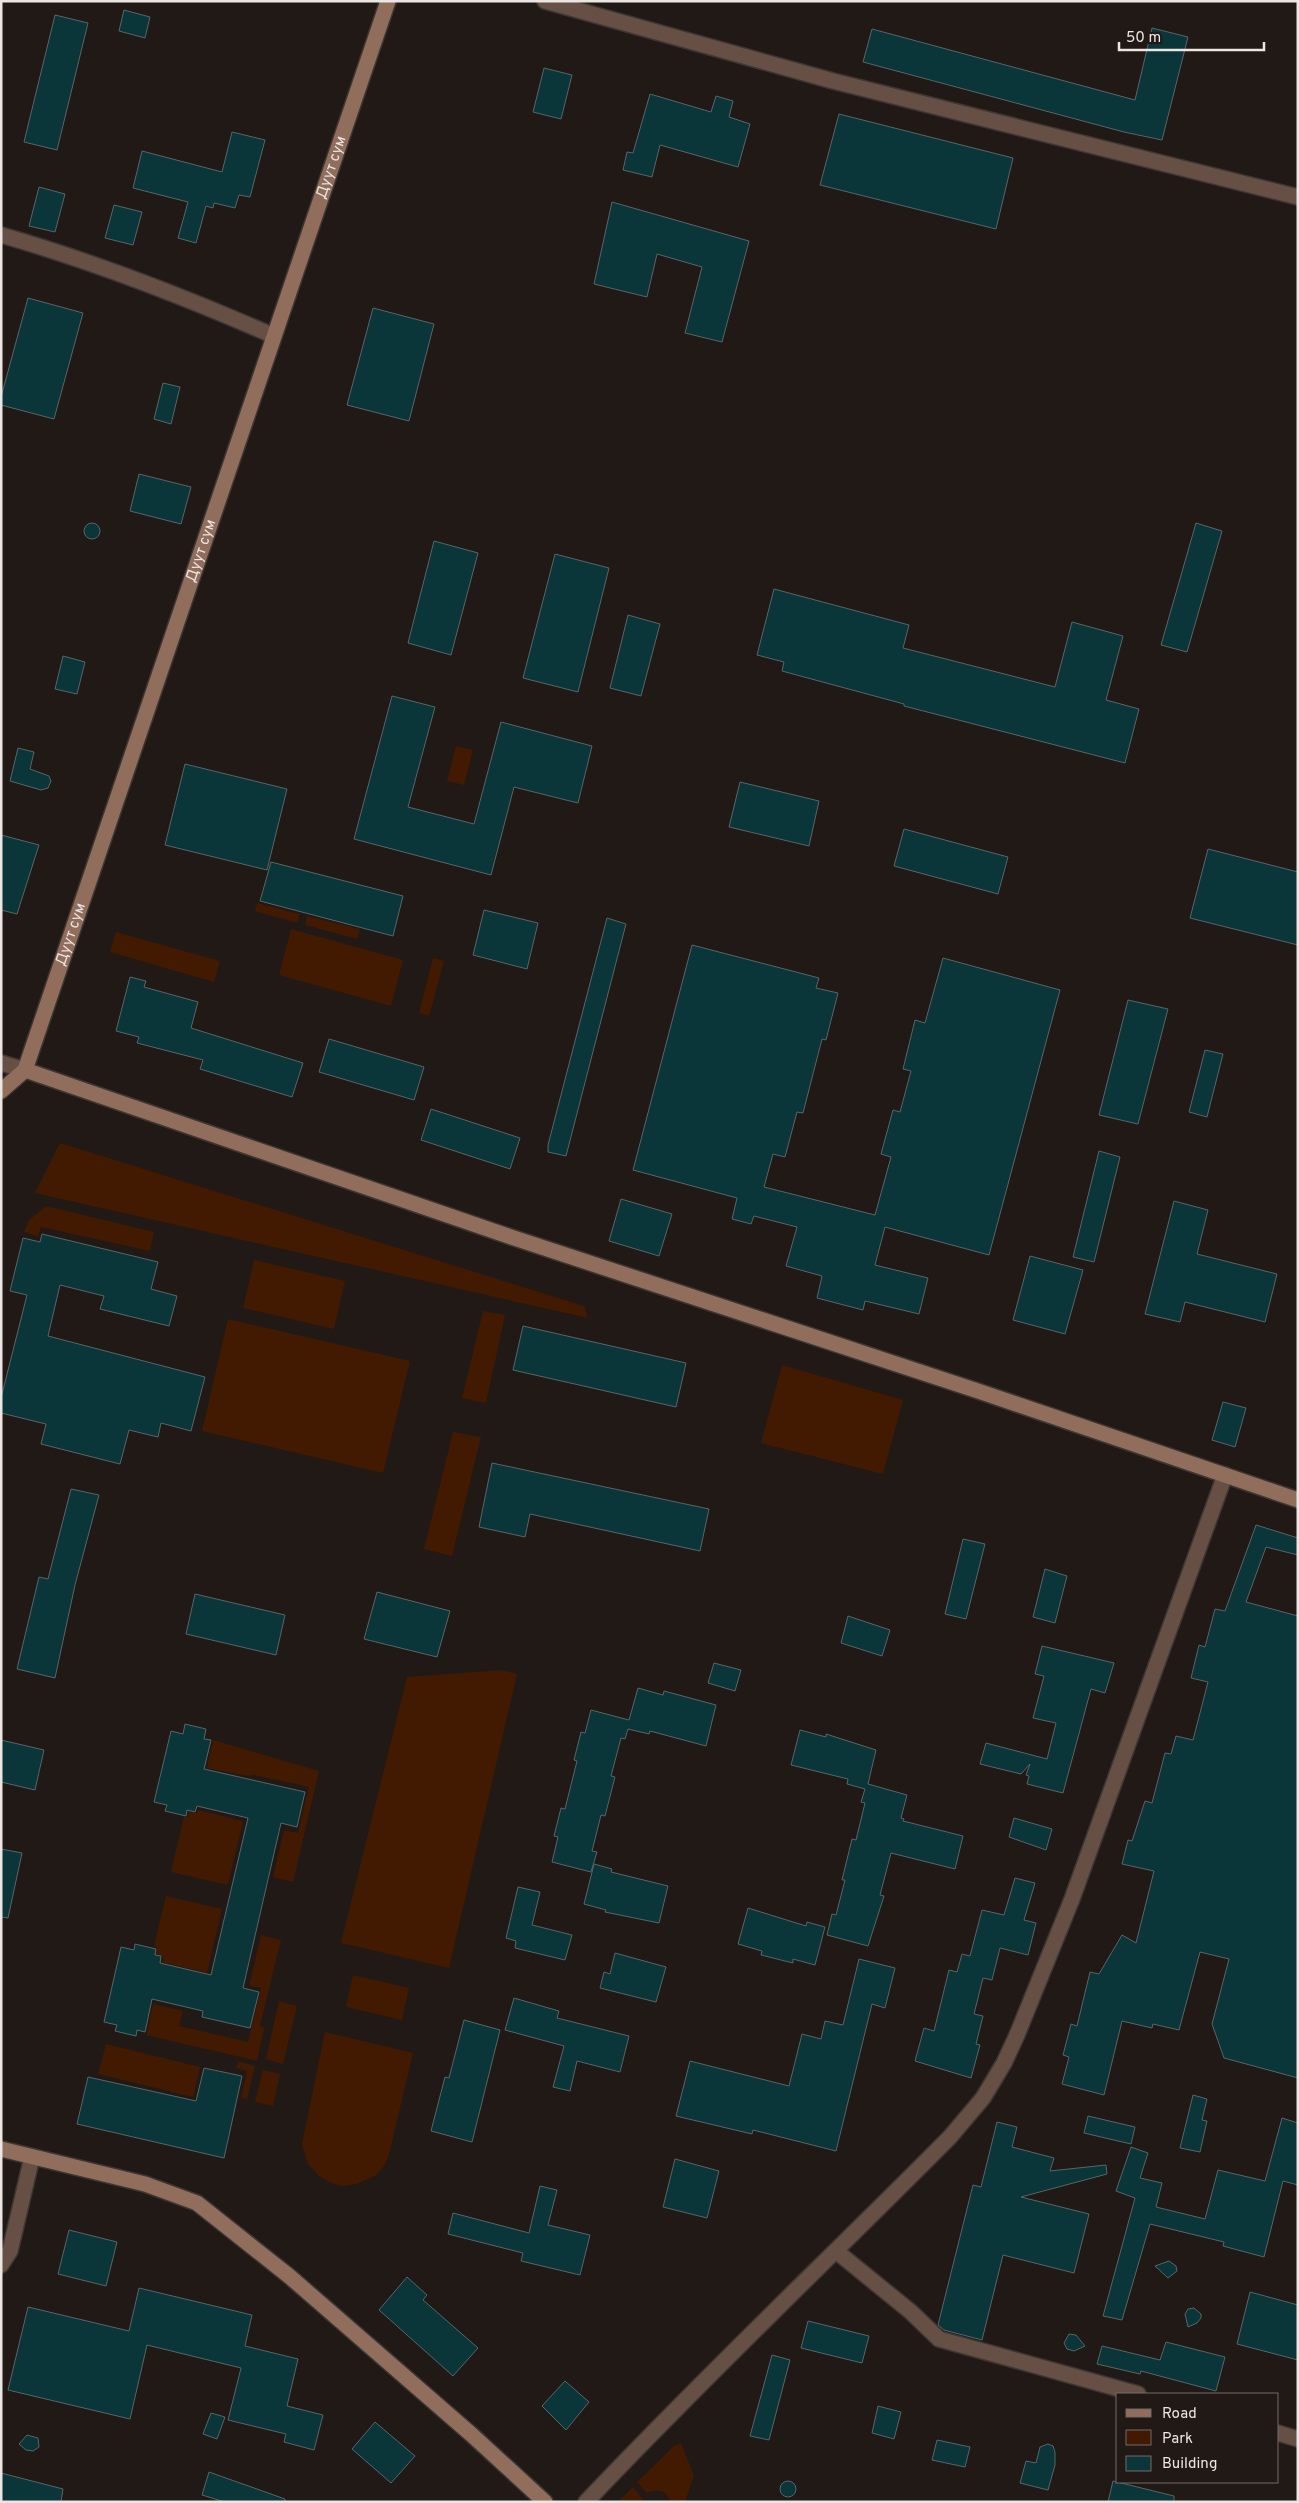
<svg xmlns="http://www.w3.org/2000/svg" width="1299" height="2503" viewBox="0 0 1299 2503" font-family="Overpass,sans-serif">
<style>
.green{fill:#421a01}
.building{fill:#0a363a;stroke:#596566}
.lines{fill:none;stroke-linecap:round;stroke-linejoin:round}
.street-casing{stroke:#3d3632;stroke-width:18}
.secondary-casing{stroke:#3d3632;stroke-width:18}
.street{stroke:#665045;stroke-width:15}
.secondary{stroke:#916e5c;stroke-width:15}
.labels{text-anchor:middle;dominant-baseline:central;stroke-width:4;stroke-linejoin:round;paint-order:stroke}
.street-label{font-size:15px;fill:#ebe6e3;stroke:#211915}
</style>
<rect width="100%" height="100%" fill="#211915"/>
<path class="green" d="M456,746L473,750L464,785L447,781Z
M257,903L300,914L297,923L255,911Z
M307,916L360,929L357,939L305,925Z
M291,929L403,960L391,1006L279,975Z
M116,932L220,961L214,982L110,952Z
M433,958L444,961L429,1016L419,1013Z
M60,1143L584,1306L588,1318L35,1193Z
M46,1206L154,1232L150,1251L41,1227L38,1236L24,1232L29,1220Z
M254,1260L345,1281L334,1329L243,1308Z
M483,1311L505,1315L486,1403L462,1398Z
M228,1319L410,1361L383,1473L202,1431Z
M782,1365L903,1400L883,1474L761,1443Z
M453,1432L481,1437L452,1556L424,1549Z
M501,1670L517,1674L449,1968L341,1943L407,1677Z
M213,1740L319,1771L293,1882L273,1877L284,1830L298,1833L309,1787L254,1775L248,1776L207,1768Z
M198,1810L243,1821L228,1885L171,1872L184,1817H188L189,1812L197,1813Z
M166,1896L222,1909L207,1973L162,1962L163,1956L156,1954L157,1948L154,1946Z
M261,1935L281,1940L260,2026L264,2028L257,2061L146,2035L153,2004L183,2011L179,2026L248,2042L261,1988L249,1986Z
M353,1975L409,1988L402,2020L346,2007Z
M279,2001L297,2006L283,2064L266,2059Z
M325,2032L413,2053L389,2155L384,2166L376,2175L357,2184L342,2186L331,2183L319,2176L308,2164L302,2144Z
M106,2044L200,2067L193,2097L98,2074Z
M238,2061L255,2066L247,2099L241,2098L247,2071L236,2068Z
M263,2070L280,2074L273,2106L255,2102Z
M681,2443L694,2476L685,2502H671C666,2490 657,2488 647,2493L637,2482L674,2446Z
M633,2487L642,2498L641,2502H618Z"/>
<path class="building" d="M124,10L150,17L145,38L119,31Z
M55,15L88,23L57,150L24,142Z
M1152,28L1188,37L1162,140L1124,132L863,62L872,29L1135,100Z
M544,68L572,75L561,119L533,112Z
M650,94L711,112L716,96L733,101L729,117L750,124L738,167L660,145L652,177L623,170L627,152L633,153Z
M839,114L1013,158L996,229L820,185Z
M232,132L265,140L250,197L239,195L235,208L214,203L213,208L206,206L196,243L178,238L188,202L133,188L142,151L222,172Z
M39,187L65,194L55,232L29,226Z
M612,202L749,241L722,342L685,333L702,267L657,254L647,297L594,284Z
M114,205L142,212L133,245L105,238Z
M28,298L83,313L54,419L1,405V397Z
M373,308L434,324L409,421L347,405Z
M163,383L180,387L171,424L154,419Z
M139,474L191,487L181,524L130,511Z
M84 531a8 8 0 1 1 16 0a8 8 0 1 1-16 0Z
M1196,523L1222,531L1187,652L1161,645Z
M434,541L478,553L451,655L408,643Z
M555,554L609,568L578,692L523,678Z
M774,589L909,625L903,648L1055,687L1072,622L1123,636L1106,700L1139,709L1125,763L904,706V704L782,671L784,662L757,655Z
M628,615L660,624L641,696L610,688Z
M63,656L85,662L77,694L55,689Z
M392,696L435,707L408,807L474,824L501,722L592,746L578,803L514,787L491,875L354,839Z
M18,748L34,752L30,769L49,776L51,781L48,788L41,790L10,781Z
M185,764L287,789L267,870L165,845Z
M740,782L819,801L809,846L729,827Z
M904,829L1008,857L998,894L894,866Z
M1,835L39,845L17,914L1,910Z
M1208,849L1298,872V945L1190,918Z
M271,862L403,896L393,936L260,901Z
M484,910L538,923L527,969L473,955Z
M607,918L626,924L566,1156L548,1152V1145Z
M692,945L819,978L816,988L838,993L826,1040L822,1039L803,1113L797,1112L785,1157L773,1154L764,1187L875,1215L891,1157L881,1154L893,1110L900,1112L911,1071L903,1069L915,1020L925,1023L943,958L1060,990L989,1255L885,1227L875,1265L928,1278L919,1314L865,1301L863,1310L817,1298L822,1276L786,1266L797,1227L754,1216L751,1224L732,1219L737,1198L633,1170Z
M130,977L146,981L144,987L198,1002L191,1028L303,1063L292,1097L200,1069L203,1060L137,1043L139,1037L116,1031Z
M1128,1000L1168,1009L1138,1124L1099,1115Z
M329,1039L424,1067L414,1100L319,1072Z
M1205,1050L1223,1054L1207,1117L1189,1112Z
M431,1109L520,1138L510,1169L421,1140Z
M1099,1151L1120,1157L1094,1262L1073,1257Z
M621,1199L672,1214L659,1256L609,1241Z
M1174,1201L1208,1210L1197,1254L1277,1274L1265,1322L1185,1302L1180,1322L1145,1314Z
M42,1234L158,1262L151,1289L177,1296L169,1326L100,1309L104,1296L60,1285L48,1336L205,1377L191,1431L161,1423L158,1437L129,1430L120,1464L41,1444L46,1424L1,1413V1398L27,1295L10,1291L23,1238L40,1242Z
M1030,1256L1083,1270L1065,1334L1013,1320Z
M523,1326L686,1363L676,1407L513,1370Z
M1223,1402L1246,1408L1235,1447L1212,1440Z
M492,1463L709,1509L700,1551L530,1514L525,1537L479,1527Z
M71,1489L99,1495L75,1585L55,1678L17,1669L39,1577L48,1579Z
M1256,1525L1298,1538V1555L1266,1547L1246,1602L1298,1616V2078L1224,2058L1212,2024L1229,1959L1200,1952L1179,2030L1153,2024L1152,2028L1122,2021L1104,2095L1062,2084L1069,2057L1063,2055L1071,2024L1077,2026L1090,1972L1099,1974L1122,1935L1136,1943L1154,1871L1122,1864L1128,1840L1132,1841L1145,1801L1152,1803L1165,1753L1171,1754L1176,1736L1193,1740L1208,1682L1191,1678L1199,1645L1205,1647L1215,1609L1225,1611Z
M963,1539L985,1544L966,1619L945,1614Z
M1045,1569L1067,1576L1055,1623L1033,1617Z
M377,1592L450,1611L437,1657L364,1639Z
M195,1594L285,1615L276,1655L186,1634Z
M848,1616L890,1630L882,1656L841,1643Z
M1042,1646L1114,1663L1105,1693L1091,1689L1063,1793L1027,1784L1029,1776L1026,1775L1030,1764L1021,1774L980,1764L986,1743L1047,1759L1056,1723L1033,1718L1044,1676L1035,1674Z
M714,1663L741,1670L735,1691L708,1683Z
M638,1688L663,1695L664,1691L716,1705L706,1746L650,1731L649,1734L628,1729L625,1739L621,1738L611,1776L615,1777L605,1816L601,1815L592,1851L597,1852L591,1872L552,1862L558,1837L554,1836L561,1808L565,1809L577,1761L574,1760L581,1732L585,1733L591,1710L629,1720Z
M185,1724L206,1729L204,1739L211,1740L204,1769L305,1792L297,1827L281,1823L243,1988L259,1992L250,2028L202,2017L203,2011L152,1999L145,2032L137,2030L136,2036L115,2031L117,2025L104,2022L121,1947L134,1950L135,1944L156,1949L155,1955L161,1956L160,1963L211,1975L248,1818L197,1806L195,1812L187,1810L186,1816L165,1811L167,1805L154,1802L171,1731L183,1734Z
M800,1730L826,1737V1734L876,1750L868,1784L907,1795L901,1818L904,1819L903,1821L963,1836L955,1869L891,1853L880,1895L884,1896L868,1946L827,1935L832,1914L836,1915L845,1880H842L852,1839L856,1840L865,1803L861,1802L865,1789L847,1784L848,1779L791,1765Z
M1,1740L44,1750L35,1790L1,1782Z
M1014,1818L1052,1829L1046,1850L1009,1837Z
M1,1849L22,1853L8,1918L1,1917Z
M594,1864L612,1869L611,1872L668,1886L659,1923L605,1912L606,1910L584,1904Z
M1015,1878L1035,1883L1024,1920L1036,1923L1028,1955L1000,1948L992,1980L983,1978L974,2014L983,2016L976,2044L980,2045L971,2078L915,2061L924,2028L934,2031L949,1970L957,1972L962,1954L970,1956L982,1910L1004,1915Z
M518,1887L540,1892L532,1925L572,1935L565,1960L515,1948L516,1941L506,1938Z
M748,1908L806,1926L807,1922L825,1927L815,1965L793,1959V1963L761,1955L762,1951L738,1944Z
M615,1953L666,1967L656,2002L600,1988L604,1972L610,1974Z
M859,1959L895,1968L885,2008L872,2004L836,2151L753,2130L752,2134L676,2116L690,2061L789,2086L802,2034L821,2039L825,2021L843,2025Z
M514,1998L559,2011L557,2018L629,2036L620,2072L577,2061L570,2091L553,2087L564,2046L505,2030Z
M464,2020L500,2030L472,2142L431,2131L445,2077L449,2078Z
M204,2068L242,2076L224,2158L77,2124L88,2077L196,2101Z
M1193,2095L1207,2099L1202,2120L1207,2121L1200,2152L1180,2148Z
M1088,2116L1135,2127L1131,2144L1084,2133Z
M1282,2118L1298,2123V2185L1283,2181L1264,2257L1223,2246L1224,2242L1150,2224L1122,2320L1103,2316L1135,2198L1116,2191L1131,2147L1148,2153L1140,2178L1162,2183L1156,2207L1205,2219L1218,2170L1265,2181Z
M997,2122L1017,2127L1012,2147L1054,2158L1050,2171L1106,2165L1107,2174L1021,2197L1089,2214L1074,2273L1003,2255L982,2340L944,2330L938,2325L973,2185L981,2187Z
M675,2159L719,2171L707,2218L663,2207Z
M540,2186L557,2190L548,2225L590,2235L580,2275L521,2261L523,2253L448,2234L453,2213L529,2233Z
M69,2230L117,2242L106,2286L58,2274Z
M1169,2261L1176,2266L1177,2271L1168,2278L1155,2266Z
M407,2277L427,2295L423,2300L478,2348L453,2376L379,2310Z
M139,2288L252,2315L245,2346L298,2359L287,2406L323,2415L314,2450L284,2442L286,2434L228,2420L241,2368L147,2345L130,2419L8,2390L28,2307L129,2331Z
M1250,2292L1298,2305V2360L1237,2344Z
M1194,2308L1201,2314V2318L1197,2323L1188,2327L1185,2314L1188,2309Z
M808,2321L869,2336L862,2363L801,2348Z
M1069,2334L1076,2335L1085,2346L1074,2351L1067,2349L1064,2343Z
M1166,2342L1225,2357L1216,2391L1141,2371L1140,2374L1097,2364L1102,2346L1160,2360Z
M772,2355L790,2360L769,2440L750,2436Z
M565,2381L589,2402L566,2430L542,2406Z
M878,2406L901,2412L894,2439L872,2433Z
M211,2413L225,2417L217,2439L203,2434Z
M375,2422L415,2456L391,2483L352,2449Z
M27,2435L38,2438L39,2447L33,2451L26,2450L19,2444Z
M937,2440L970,2447L965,2467L932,2460Z
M1048,2444L1053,2446L1055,2452V2465L1048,2490L1020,2483L1026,2461L1036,2463L1040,2447Z
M209,2472L285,2499V2502H225L202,2495Z
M1,2473L63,2489L61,2502H1Z
M780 2489a8 8 0 1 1 16 0a8 8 0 1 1-16 0Z
M1113,2481L1174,2496V2502H1108Z"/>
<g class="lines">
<g class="street-casing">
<path id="street" d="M545,1L833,81L1298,197
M1,235C95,262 185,297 274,336
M1,1063L25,1070
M836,2251L911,2312L939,2339L1138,2394
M1,2265L10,2251L32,2157
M1278,2433L1298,2439
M586,2502C704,2377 829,2259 950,2137L983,2098L1004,2063L1017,2035L1072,1899L1225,1475"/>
</g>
<g class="secondary-casing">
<g id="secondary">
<path d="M25,1070L511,1237L978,1391L1298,1500"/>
<path id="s1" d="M1,1091L25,1070L388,1"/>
<path d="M1,2149L145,2184L197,2203L289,2276L472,2435L545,2502"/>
</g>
</g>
<use href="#street" class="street"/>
<use href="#secondary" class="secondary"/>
</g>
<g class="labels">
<g class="street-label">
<text stroke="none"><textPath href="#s1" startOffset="985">Дуут сум</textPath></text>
<text stroke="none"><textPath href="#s1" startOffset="580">Дуут сум</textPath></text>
<text stroke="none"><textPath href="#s1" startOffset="175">Дуут сум</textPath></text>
</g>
</g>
<rect width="1299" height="2503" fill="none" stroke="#ebe6e3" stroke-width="5"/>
<rect x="1116" y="2393" width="162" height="90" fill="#211915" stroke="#726b67"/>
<rect x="1126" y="2409" width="25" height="8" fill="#916e5c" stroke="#726b67"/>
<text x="1162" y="2418" font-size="15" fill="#ebe6e3">Road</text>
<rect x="1126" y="2430" width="25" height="15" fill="#421a01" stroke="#726b67"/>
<text x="1162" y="2443" font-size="15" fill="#ebe6e3">Park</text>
<rect x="1126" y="2456" width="25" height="15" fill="#0a363a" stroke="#726b67"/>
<text x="1162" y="2468" font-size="15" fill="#ebe6e3">Building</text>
<path d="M1119 42v8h145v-8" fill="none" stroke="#ebe6e3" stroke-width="2.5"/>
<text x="1126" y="42" font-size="15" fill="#ebe6e3" stroke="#211915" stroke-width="4" paint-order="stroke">50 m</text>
</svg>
